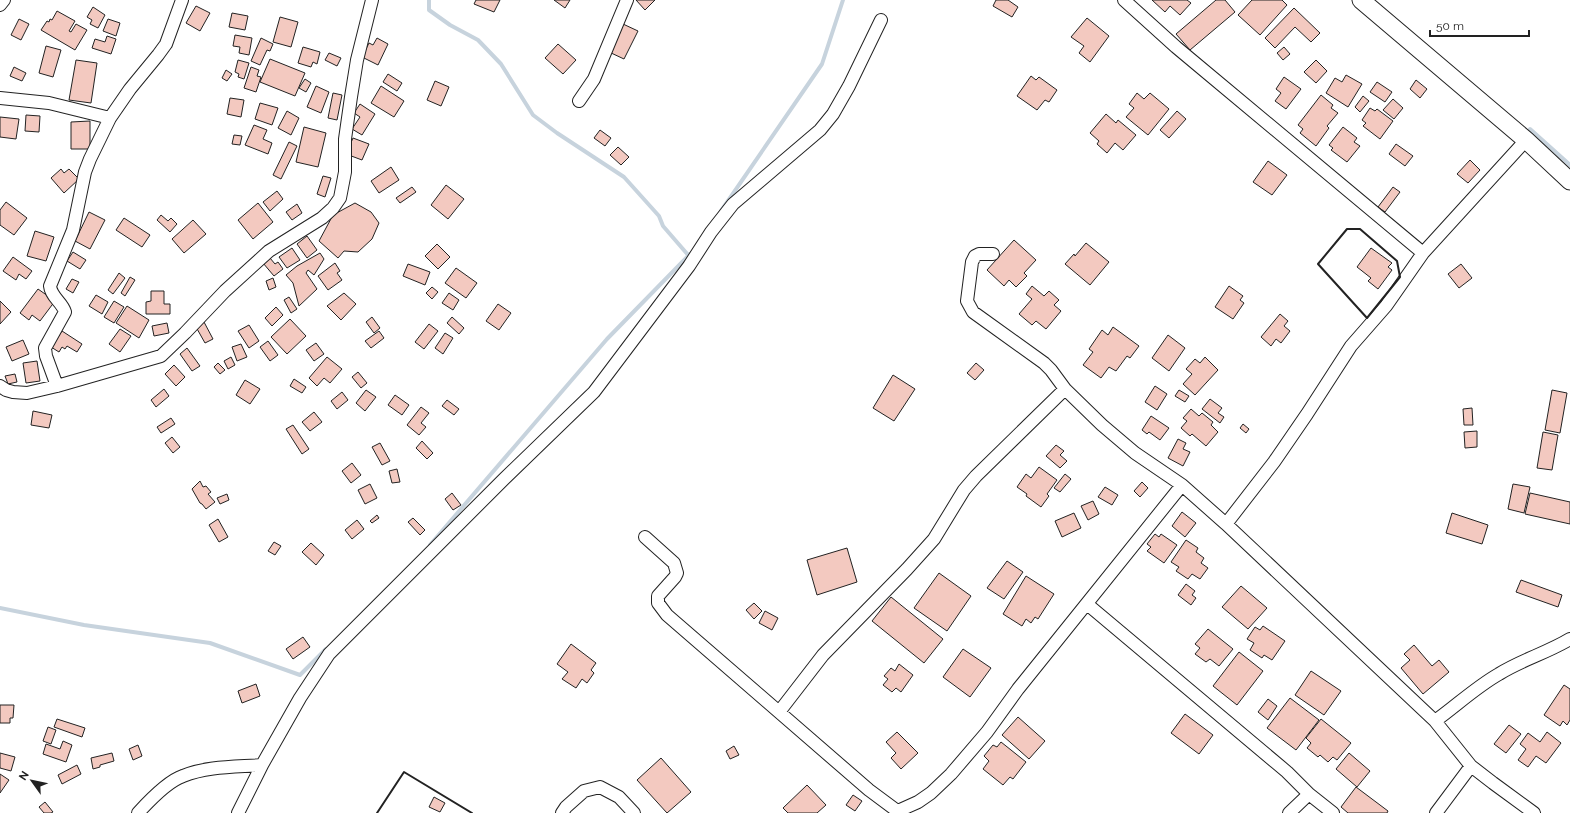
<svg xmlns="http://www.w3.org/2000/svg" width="1570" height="813" viewBox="0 0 1570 813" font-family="Raleway,sans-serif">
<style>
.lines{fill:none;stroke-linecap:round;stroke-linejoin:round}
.stream{stroke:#c7d3dd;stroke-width:4}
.building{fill:#f3c9c0;stroke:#222}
.street-casing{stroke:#222;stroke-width:14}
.secondary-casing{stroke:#222;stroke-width:19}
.street{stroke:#fff;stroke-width:12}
.secondary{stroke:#fff;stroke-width:17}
.wall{stroke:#222;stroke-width:2}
</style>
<rect width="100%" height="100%" fill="#fff"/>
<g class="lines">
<path class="stream" d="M429,0V10L450,25L478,40L501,64L533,115L557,133L624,177L659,216L663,226L689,256
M1530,129L1570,165
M721,211L822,64L843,0
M430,545L607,339L690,254
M0,608L84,625L210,643L300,675L326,649"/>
</g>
<path class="building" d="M476,0H500L494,12L474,4Z
M554,0H570L565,8Z
M636,0H655L645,10Z
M996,0H1008L1018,7L1012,17L993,6Z
M1152,0H1187L1191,3L1180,15L1170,6L1165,12Z
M1216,0H1225L1235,12L1190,50L1176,34Z
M1252,0H1282L1287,5L1260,35L1238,15Z
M196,6L210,13L200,31L186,23Z
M93,7L105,15L98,28L90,24L92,20L87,17Z
M1294,8L1320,33L1311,42L1295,27L1275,48L1265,38Z
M57,11L75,21L69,31L71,32L76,24L87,30L75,50L41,30L47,21L49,22L50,19L52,20Z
M232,13L248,16L245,30L229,27Z
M280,17L298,22L291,47L273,42Z
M1087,18L1109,36L1090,62L1079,53L1084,46L1071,37Z
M19,19L29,24L21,40L11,35Z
M108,19L120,23L116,36L103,31Z
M623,24L638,31L624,59L609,52Z
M235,35L252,38L249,55L239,53L240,47L233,46Z
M107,36L116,39L111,54L92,48L95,39L105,42Z
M261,38L273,44L270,51L267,50L260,65L251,61Z
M377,38L388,44L378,65L362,57L369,43L373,45Z
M558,44L576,60L563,74L545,58Z
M46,46L61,50L53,77L39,73Z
M303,47L320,52L317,64L313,62L311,67L298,63Z
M1284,47L1290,54L1283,60L1277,53Z
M329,53L341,58L337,66L325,60Z
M270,59L305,73L295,96L260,82Z
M76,60L97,63L91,103L69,100Z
M238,60L249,63L244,79L238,77L239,74L235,72Z
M1316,60L1327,71L1316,83L1304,72Z
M14,67L26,73L22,81L10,76Z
M251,67L259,70L257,76L261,77L256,92L244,88Z
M226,70L232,74L227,81L222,78Z
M388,74L402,83L397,91L383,82Z
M1346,75L1362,84L1348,107L1326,93L1335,78L1342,82Z
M1031,76L1036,80L1039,77L1057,90L1049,102L1045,100L1037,110L1017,96Z
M1284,77L1301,89L1286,109L1275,101L1281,93L1276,89Z
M305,79L311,83L306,92L299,88Z
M1416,80L1427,89L1420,98L1410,89Z
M435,81L449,87L441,106L427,100Z
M1377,82L1392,92L1385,102L1370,92Z
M316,86L329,92L321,113L307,107Z
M381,86L404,101L394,117L371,103Z
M333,93L342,95L337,120L328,118Z
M1137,93L1144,99L1150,93L1169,109L1148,135L1126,117L1134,108L1129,104Z
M1321,95L1333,105L1331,108L1338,113L1327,126L1329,128L1316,146L1300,133L1303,129L1298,125Z
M1363,96L1369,101L1360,112L1355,107Z
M230,98L244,100L241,117L227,114Z
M1393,99L1403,108L1394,119L1383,110Z
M260,103L278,108L272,125L255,119Z
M360,104L375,114L362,135L352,129L360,117L354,113Z
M1370,108L1375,111L1377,109L1393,121L1380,139L1363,126L1366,123L1362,120Z
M287,111L299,118L291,135L278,128Z
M1177,111L1186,119L1169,138L1160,130Z
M1106,114L1116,123L1118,120L1136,135L1123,150L1115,143L1107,153L1097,144L1099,141L1090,133Z
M26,115L40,116L39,132L25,131Z
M0,117L19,119L16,139L0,137Z
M90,121V149H71V122Z
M254,125L267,130L263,139L272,143L268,154L245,145Z
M304,127L326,133L318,167L296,162Z
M1343,127L1357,138L1354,142L1360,146L1347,162L1331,150L1333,148L1329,145Z
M600,130L611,138L605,146L594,138Z
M234,135L242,136L240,145L232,144Z
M353,138L369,144L362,160L346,154Z
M289,142L297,146L281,179L273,175Z
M1396,144L1413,156L1405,166L1389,154Z
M618,147L629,157L621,165L610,155Z
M1470,160L1480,170L1468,183L1457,174Z
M1268,161L1287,175L1272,195L1253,182Z
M391,167L399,180L379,193L371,181Z
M61,169L64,173L69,169L79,179L64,193L51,178Z
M323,176L331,178L325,197L317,194Z
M446,185L464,199L448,219L431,205Z
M412,187L416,192L400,203L396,198Z
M1393,187L1400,192L1385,212L1378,207Z
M277,191L283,199L270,211L263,202Z
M6,202L27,218L14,235L0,225V210Z
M258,203L273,222L253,239L238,220Z
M355,203L371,212L379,223L372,239L358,252L344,251L338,258L319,241L333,215Z
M297,204L302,213L292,220L286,212Z
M89,212L105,220L90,249L75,241Z
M161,215L168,221L171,218L177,224L170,232L157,220Z
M124,218L150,235L142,247L116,230Z
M193,220L206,234L184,253L172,239Z
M35,231L54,237L46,261L27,256Z
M307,236L317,250L307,258L297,244Z
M1014,240L1036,260L1024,273L1027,276L1016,287L1009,280L1004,286L987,270Z
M1086,243L1109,262L1090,285L1065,264L1074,254L1075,256Z
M437,244L450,257L438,269L425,256Z
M292,248L300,260L287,268L279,257Z
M1371,248L1392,263L1388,267L1392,270L1378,289L1368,281L1371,278L1357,267Z
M73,252L86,260L80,269L67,261Z
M320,253L324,259L314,275L308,270L306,273L317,289L299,306L293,283L286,275L297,266Z
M13,257L32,271L26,279L19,274L16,280L3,271Z
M270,258L275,264L278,262L283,269L274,276L263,263Z
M335,263L340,271L337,273L342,280L328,290L318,276Z
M408,264L430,272L425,285L403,276Z
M1461,264L1472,278L1459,288L1448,274Z
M456,268L477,283L466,298L445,283Z
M119,273L125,278L113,294L108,290Z
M130,277L135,280L125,296L121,293Z
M273,278L276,287L269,290L266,281Z
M72,279L79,282L73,293L66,289Z
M1032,286L1044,296L1049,291L1059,300L1054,305L1061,311L1046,329L1036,321L1032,325L1019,314L1032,299L1026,294Z
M1229,286L1243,296L1240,300L1244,303L1233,319L1215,307Z
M432,287L438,292L432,299L426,293Z
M38,289L55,301L40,321L32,315L29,320L20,313Z
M151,291H164V304H170V314H146V302L151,301Z
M344,293L356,304L341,320L327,306Z
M449,293L459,300L453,310L442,303Z
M96,295L108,302L102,314L89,306Z
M289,297L297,309L291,313L284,300Z
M0,301L11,312L0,324Z
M114,301L124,307L114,323L104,317Z
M498,304L511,313L499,330L486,321Z
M127,306L149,320L139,338L116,323Z
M276,307L283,315L272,326L265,318Z
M1280,314L1288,321L1284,326L1290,331L1281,343L1276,339L1271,346L1261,337Z
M372,317L380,328L374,333L366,322Z
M452,317L464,328L459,334L447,323Z
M290,319L306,336L287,354L271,337Z
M204,322L213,339L205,343L196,327Z
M167,323L169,333L154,336L152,326Z
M429,324L438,331L424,349L415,342Z
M249,325L259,341L249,348L238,331Z
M1113,327L1139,346L1130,358L1127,356L1116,371L1109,367L1101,378L1083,365L1093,352L1089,349L1102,330L1108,335Z
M120,329L131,336L120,352L109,344Z
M62,331L82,344L77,352L67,346L65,349L62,347L59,352L51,347Z
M379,331L384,338L371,348L365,341Z
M445,333L453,338L443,354L435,348Z
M1168,335L1185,348L1169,371L1152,358Z
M23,340L29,354L12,361L6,347Z
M268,341L278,355L270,361L260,347Z
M316,343L324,354L314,361L306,350Z
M241,344L247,357L237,361L232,347Z
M187,348L200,366L192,371L180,354Z
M231,357L235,365L228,369L224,361Z
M327,357L342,369L330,383L324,378L317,386L309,378Z
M1205,357L1218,370L1195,395L1183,384L1192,374L1186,369L1195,359L1200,363Z
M37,361L40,381L26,383L23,363Z
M218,363L225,370L220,374L214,367Z
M976,363L984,370L975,380L967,373Z
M174,365L185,377L176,386L165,374Z
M358,372L367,383L361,388L352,377Z
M15,374L17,382L8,384L5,376Z
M893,375L915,389L894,421L873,408Z
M294,379L306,387L302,393L290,386Z
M245,380L260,389L250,404L236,395Z
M1155,386L1167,394L1157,410L1145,402Z
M164,389L169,396L156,407L151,400Z
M366,390L376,397L365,411L356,403Z
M1179,390L1189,396L1185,402L1175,396Z
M1552,390L1567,393L1560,433L1545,430Z
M342,392L348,400L337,409L331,401Z
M395,395L409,405L402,415L388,405Z
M1210,399L1222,408L1218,413L1224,417L1220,423L1202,409Z
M447,400L459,409L454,415L442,406Z
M421,407L429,413L421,423L426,427L419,435L407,425Z
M1472,408L1473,425H1464L1463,409Z
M1191,409L1199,416L1202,413L1213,422L1211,425L1218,432L1206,446L1192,434L1190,436L1181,428L1187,421L1183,418Z
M33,411L52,415L49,428L31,425Z
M314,412L322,422L310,431L302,422Z
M1151,416L1169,428L1160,440L1149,432L1147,434L1142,430Z
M171,418L175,424L161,433L157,427Z
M1243,424L1249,429L1246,433L1240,428Z
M293,425L309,449L302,454L286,429Z
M1477,431V447L1465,448L1464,432Z
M1543,432L1558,435L1552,470L1537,468Z
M172,437L180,447L173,453L165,443Z
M1178,439L1186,443L1183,449L1190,452L1183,466L1168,458Z
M422,441L433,453L427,459L416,448Z
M380,443L390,461L382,465L372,447Z
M1056,445L1064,451L1060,455L1067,461L1060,468L1046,456Z
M352,463L361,475L351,483L342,471Z
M1039,467L1057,480L1047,494L1049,496L1041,507L1026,496L1027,494L1017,487L1026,474L1031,478Z
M397,469L400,482L392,483L389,471Z
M1065,474L1071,479L1060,492L1054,488Z
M200,481L203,487L206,486L211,492L208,494L215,502L206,509L202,504L200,503L192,489Z
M1142,482L1148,488L1140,497L1134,491Z
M370,484L377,498L365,504L358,490Z
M1513,484L1530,487L1524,513L1508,509Z
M1105,487L1118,495L1112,505L1098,497Z
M452,493L461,505L453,510L445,499Z
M1530,493L1570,502V524L1525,514Z
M227,494L229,500L220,504L217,498Z
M1093,501L1099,514L1088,520L1081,506Z
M1182,512L1196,523L1185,537L1172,526Z
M1074,513L1081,528L1062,537L1055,521Z
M1452,513L1488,525L1482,544L1446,533Z
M377,515L379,518L372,523L370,521Z
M413,518L425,530L420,535L408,522Z
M218,519L228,537L219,542L209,525Z
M357,520L364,529L352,539L345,530Z
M1155,534L1159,537L1161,534L1177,545L1164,563L1147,551L1151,547L1147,544Z
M1186,540L1198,548L1196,552L1204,558L1201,563L1208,568L1200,579L1192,574L1188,579L1176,571L1179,567L1171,562Z
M274,542L281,546L275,555L268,551Z
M311,543L324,555L316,565L302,552Z
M847,548L857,582L817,595L807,560Z
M1007,561L1023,572L1004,599L987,588Z
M939,573L971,596L947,631L914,608Z
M1026,576L1054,594L1038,619L1035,617L1031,623L1026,619L1022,626L1003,614Z
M1521,580L1562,595L1558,607L1516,592Z
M1186,584L1195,591L1192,595L1196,598L1191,605L1178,595Z
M1241,586L1267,608L1248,629L1222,607Z
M891,597L943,639L924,663L872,621Z
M754,603L762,611L754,619L746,610Z
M765,611L778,618L772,630L759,623Z
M1263,626L1285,641L1272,660L1264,655L1262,658L1250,650L1254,643L1247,639L1255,627L1260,630Z
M1208,629L1233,649L1219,666L1210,659L1206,662L1195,654L1200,648L1195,644Z
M303,637L310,647L293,659L286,649Z
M571,644L596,663L591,670L594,673L587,683L582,679L576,688L562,679L568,672L557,664Z
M1414,645L1432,666L1439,660L1449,672L1423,694L1401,668L1410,660L1404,654Z
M963,649L991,668L970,697L943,677Z
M1239,652L1263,671L1237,705L1213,686Z
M899,664L913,675L901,692L896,688L892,692L883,685L888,679L884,676L891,668L895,671Z
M1311,671L1341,691L1324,715L1295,695Z
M256,684L260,696L242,703L238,691Z
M1564,685L1570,689V720L1567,725L1563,721L1560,726L1544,715Z
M1290,698L1319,720L1296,750L1267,728Z
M1268,699L1277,706L1268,720L1258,712Z
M0,705H14L13,718H10V723H0Z
M1185,714L1213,735L1199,754L1171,733Z
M1018,717L1045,741L1029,759L1002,735Z
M57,719L85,728L82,737L54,727Z
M1321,719L1351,743L1337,760L1333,757L1328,762L1320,755L1318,757L1307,748L1311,743L1306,738Z
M1509,725L1521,734L1506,753L1494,744Z
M48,727L56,730L51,744L43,741Z
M897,732L918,753L901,769L891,758L896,753L886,742Z
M1547,732L1561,743L1546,763L1536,756L1528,767L1518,760L1526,749L1520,744L1528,733L1540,742Z
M63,741L72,745L66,762L43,754L46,744L60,749Z
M1001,742L1026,762L1013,779L1010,777L1003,785L983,769L989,761L984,756L993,745L997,747Z
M138,745L142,756L133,760L129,749Z
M734,746L739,755L730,759L726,751Z
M0,753L15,757L11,771L0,768Z
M112,753L114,761L100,765V767L93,769L91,758Z
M1349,753L1370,771L1357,787L1336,769Z
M661,758L691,792L667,813L637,780Z
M77,765L81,774L62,784L58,775Z
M0,774L9,780L0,793Z
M807,785L826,805L817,813H788L783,808Z
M1356,787L1388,811L1387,813H1348L1341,807Z
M853,795L862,801L855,811L846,805Z
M434,797L445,803L440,812L429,807Z
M45,802L53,812L51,813H44L39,807Z"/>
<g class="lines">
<g class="street-casing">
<path id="street" d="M1124,0L1176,47L1423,253
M0,5L4,0
M0,98L49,103L110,118
M579,101L594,79L627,0
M993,254H979L975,256L972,262L967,301L973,312L1044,363L1051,370L1065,389L1102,425L1135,453L1182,485L1226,524L1435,721L1471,766L1493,783L1534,813
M0,386L6,390L13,392L27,393L57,386L161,356L185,333L225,291L269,251L322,218L333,208L340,198L345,172V139L351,97L357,60L372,0
M57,386L46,356L45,348L65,312C62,302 51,297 50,286L73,230L85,172L90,159L110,118L130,89L158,55L166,44L182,0
M1226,524L1274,462L1307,414L1351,346L1386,306L1423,253L1526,140
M645,537L674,563L677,573L675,577L658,596V603L667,615L869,790L900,813
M1087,604L1287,772L1309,794L1333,813
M779,712L823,655L907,569L934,539L964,490L976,476L1065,389
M1435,721C1456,706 1476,687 1499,674C1521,660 1547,653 1570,639
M898,811L918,802L931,793L951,774L987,732L1018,689L1182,485
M138,813C148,802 168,781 183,776C207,766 236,767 262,765
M238,813L262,765L300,698L329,654L504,479L594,392L689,266L711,232L733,204L820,130L833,114L849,86L881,20
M562,813L566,807L584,791L600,787L619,797L634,813
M1289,813L1309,794
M1436,813L1471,766"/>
</g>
<g class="secondary-casing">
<path id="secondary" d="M1361,0L1526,140L1570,181"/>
</g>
<use href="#street" class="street"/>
<use href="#secondary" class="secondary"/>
<path class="wall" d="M1347,229H1360L1397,261L1400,277L1367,318L1318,264Z
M377,813L404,772L472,813"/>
</g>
<g transform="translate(32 781) rotate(303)" stroke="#ffffff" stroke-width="3" paint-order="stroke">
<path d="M0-3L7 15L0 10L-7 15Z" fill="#222222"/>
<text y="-6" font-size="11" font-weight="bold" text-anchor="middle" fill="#222222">N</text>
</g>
<path d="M1430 30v6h99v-6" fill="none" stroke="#222222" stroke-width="2"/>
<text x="1436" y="30" font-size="12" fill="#222222" stroke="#ffffff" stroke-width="3" paint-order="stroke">50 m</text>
</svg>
